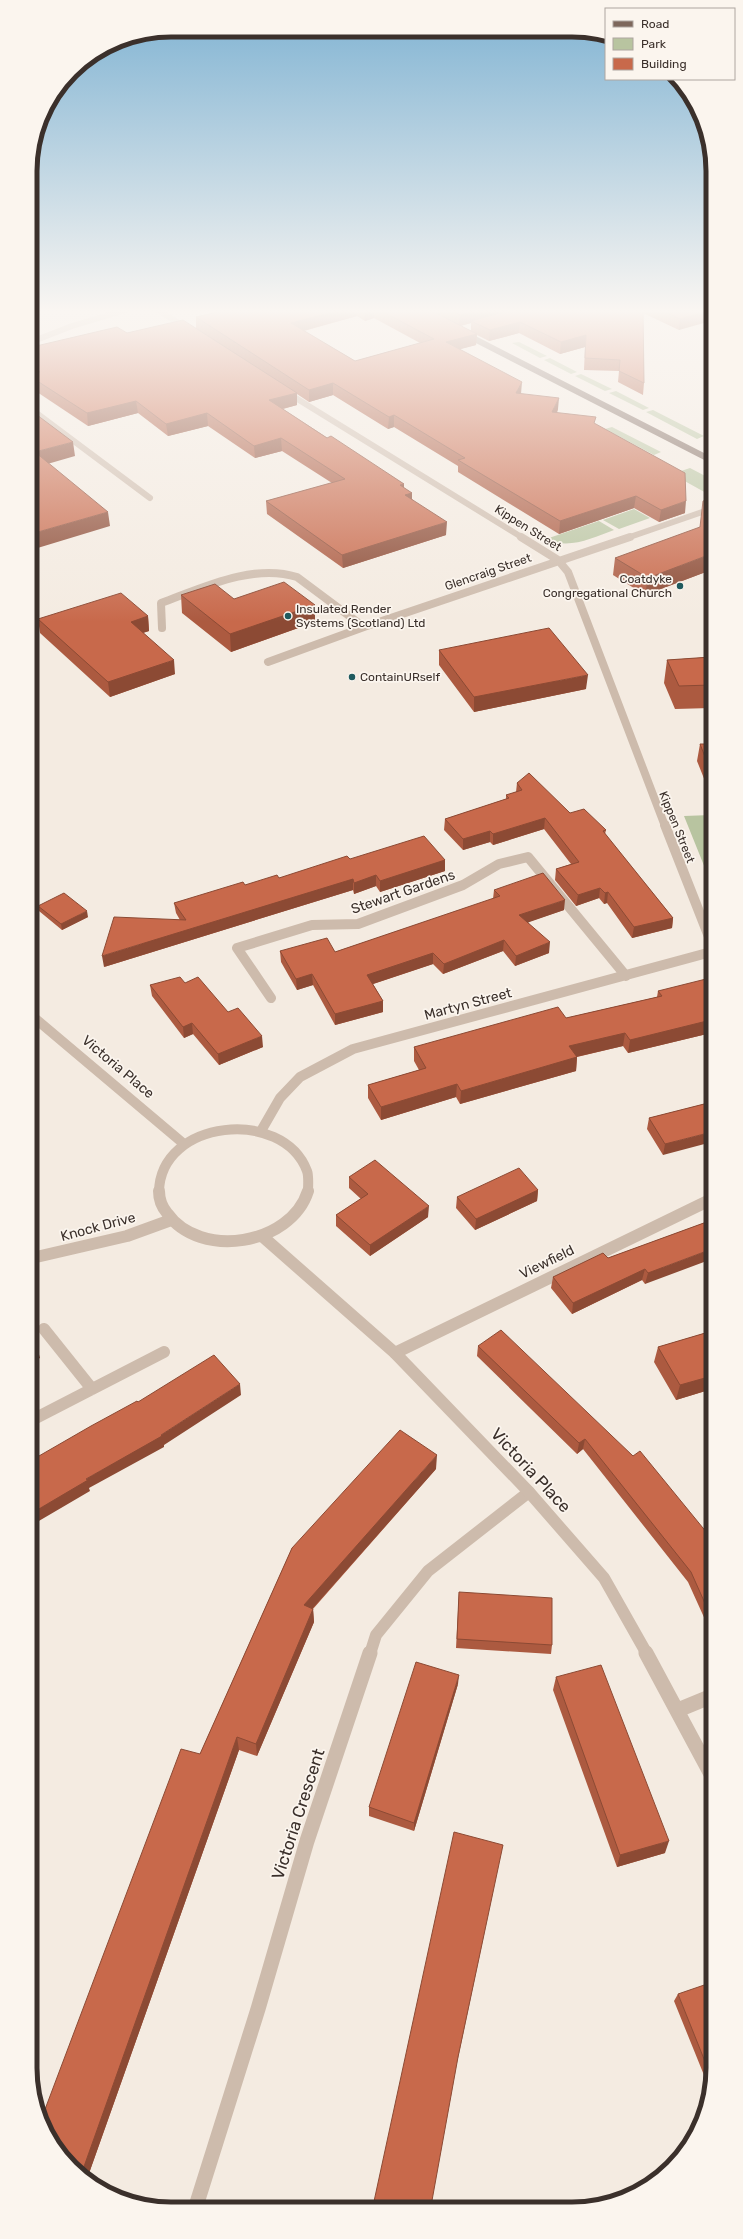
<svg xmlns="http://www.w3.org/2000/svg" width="743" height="2239" viewBox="0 0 743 2239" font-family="Rubik,sans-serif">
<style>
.green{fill:#b8c4a0}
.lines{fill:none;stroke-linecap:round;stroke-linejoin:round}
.minor-far4{stroke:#cdbbac;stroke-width:6}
.minor-far3{stroke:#cdbbac;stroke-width:8}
.minor-far2{stroke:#cdbbac;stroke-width:10}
.minor-far1{stroke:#cdbbac;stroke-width:12}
.minor{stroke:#cdbbac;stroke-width:15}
.tertiary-far3{stroke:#cdbbac;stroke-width:6}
.tertiary-far2{stroke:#cdbbac;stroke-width:10}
.tertiary-far1{stroke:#cdbbac;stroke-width:12}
.tertiary{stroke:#cdbbac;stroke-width:15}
.primary{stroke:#7d675c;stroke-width:6}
.wall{fill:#ac5a40;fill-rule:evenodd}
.shaded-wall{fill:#8c4a34}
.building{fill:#c8694b;stroke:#8c4a34}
.poi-dot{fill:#1f5a5e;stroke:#fbf5ee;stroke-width:1.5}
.labels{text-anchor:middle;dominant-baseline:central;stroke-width:3.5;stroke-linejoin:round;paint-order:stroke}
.far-street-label{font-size:12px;fill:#3b302b;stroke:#fbf5ee}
.far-poi-label{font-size:12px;fill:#3b302b;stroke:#fbf5ee;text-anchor:start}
.street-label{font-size:14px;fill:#3b302b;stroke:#fbf5ee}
.near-street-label{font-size:17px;fill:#3b302b;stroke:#fbf5ee}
.rim{fill:none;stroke:#3b302b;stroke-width:5}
</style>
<rect width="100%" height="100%" fill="#f4ebe1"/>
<path class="green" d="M519,342L547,356L540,358L512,343Z
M550,358L577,372L571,374L544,360Z
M581,374L612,389L605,391L575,376Z
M616,391L649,408L643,410L609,393Z
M653,410L704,436L697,439L646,412Z
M612,427L661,452L654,455L605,429Z
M690,468L711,479V493L708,494L672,474Z
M634,509L650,518L619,529L603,520Z
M599,521L614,530C592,538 569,550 546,539Z
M711,815V883L684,816Z"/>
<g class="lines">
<path class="minor-far4" d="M156,309L187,328
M286,392L523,538
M31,409L150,498
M627,538L711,509"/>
<path class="minor-far3" d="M521,537L558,560L568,572L665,826
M162,628L161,603C202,588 253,563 297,577L364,627L630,537
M268,662L364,627"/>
<path class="minor-far2" d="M665,825L711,942
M271,998L237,948L312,925L358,924L463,885L499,864L528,857L626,976
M261,1131L280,1098L300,1077L353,1049L711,952"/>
<path class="minor-far1" d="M32,1258L127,1236L171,1220
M44,1329L92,1389
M395,1353L712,1199
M32,1420L164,1352
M370,1654L376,1635L428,1571L529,1492"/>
<path class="minor" d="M678,1710L712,1696
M196,2206L258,2009L307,1841L370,1653"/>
<path class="tertiary-far3" d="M31,342L72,326L129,309"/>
<path class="tertiary-far2" d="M31,1015L184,1144
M159,1192C160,1119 283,1107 307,1171C309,1176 308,1186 308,1192"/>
<path class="tertiary-far1" d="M159,1191C159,1199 162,1207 167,1213C200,1260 291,1245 308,1191
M262,1236L395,1353L529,1492L604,1578L647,1654"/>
<path class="tertiary" d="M646,1653L712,1776"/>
<path class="primary" d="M465,334L711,460"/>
</g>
<path class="wall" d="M228,309H711L679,330L643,313L644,383L643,395L618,382L619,371L584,370L585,347L560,354L519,333L489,341L477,335L476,345L460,349L521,394L558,409L557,413L595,424L685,513L659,522L634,508L559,534L458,472V466L394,427L388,429L333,395L309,402L297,394V405L283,409L412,493V499L446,535L343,568L267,514L266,501L332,483L282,451L255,458L208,426L168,436L138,413L88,426L31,388V352L33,351L32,347L127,333L196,328V317L229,309ZM357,316L365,321L374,318L420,343L355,361L304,331ZM471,323V331L461,326Z
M615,558L711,570L645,595L613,575Z
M181,595L315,605V622L231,652L182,613Z
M148,616L149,631L143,633L175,674L110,697L40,633L38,619Z
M439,650L586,689L474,712L439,665Z
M711,657V708L675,709L664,683L667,660Z
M700,744H711V791H709L697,761Z
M517,783L570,813L606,830L605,834L673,918L672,928L632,938L607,903L604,904L599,898L576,906L555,880L556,869L571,864L544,829L493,845L490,842L463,850L444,830L445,819L506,799V795L516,792Z
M350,859L445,860V871L380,892L376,886L354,894L353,890L104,967L180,920L176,913L174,903L245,885L279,878Z
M494,890L564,910L528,922L549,953L515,966L503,951L443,974L433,964L373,984L383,1001V1012L335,1025L313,985L297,990L281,962L280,951L335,952L493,899Z
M38,906L88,917L62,930L39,911Z
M185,983L228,1012L263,1047L219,1065L193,1034L184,1038L152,996L150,985Z
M711,986V1033L628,1053L623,1046L577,1057L576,1071L460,1104L456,1097L381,1120L368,1098V1085L419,1070L414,1061V1047L566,1018L657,997L658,991Z
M712,1102L663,1155L647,1129L649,1118Z
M349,1177L428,1217L370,1256L336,1226V1215L361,1199L349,1188Z
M538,1190L537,1201L475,1230L456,1208L457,1197Z
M712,1220L645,1284L642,1280L572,1314L551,1288L553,1277L608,1258Z
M712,1331V1389L676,1400L654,1362L658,1347Z
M478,1346L712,1539V1635L688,1582L583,1449L577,1454L477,1356Z
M436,1469L313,1609L314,1622L257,1756L239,1750L87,2179L71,2168L200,1754L292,1548Z
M459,1592L552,1645L551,1654L456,1648Z
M556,1677L665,1853L617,1867L553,1690Z
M458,1684L414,1831L369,1816V1807Z
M678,1994L713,2077L710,2090L674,2001Z"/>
<path class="shaded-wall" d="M344,309H357V316L291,334V323Z
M367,309H374V318L365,321V310Z
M482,309H523L471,321V323L459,326L460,315Z
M711,310V321L679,330L680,319Z
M520,322L519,333L489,341L490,330Z
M477,334L476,345L446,353V342Z
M586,335L585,347L560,354L561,342Z
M522,382L521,394L516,393Z
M333,383V395L309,402V390Z
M297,393V405L270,412L269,400Z
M559,398L558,409L552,424V412Z
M136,401L138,413L88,426L87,413Z
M207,413L208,426L168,436L166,424Z
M394,415V427L388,429L389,417Z
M281,438L282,451L255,458L254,446Z
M73,442L75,456L37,467L35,452Z
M404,484V497L400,485Z
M412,493V506L405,495Z
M636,496L634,508L559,534L560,521Z
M686,501L685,513L659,522L661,510Z
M108,512L110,526L31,550V534Z
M447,522L446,535L343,568L342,555Z
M711,554V570L645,595L648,578Z
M315,605V622L231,652L230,634Z
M148,616L149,631L132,636L131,622Z
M174,660L175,674L110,697L108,682Z
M588,675L586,689L474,712V697Z
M545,818L544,829L493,845V834Z
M490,831V842L463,850V839Z
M445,860V871L380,892V881Z
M376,875V886L354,894V883Z
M353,879V890L104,967L102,956Z
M600,888L599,898L576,906L578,895Z
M608,892L607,903L604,904L605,893Z
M565,900L564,910L518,926L519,915Z
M87,911L88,917L62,930L61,924Z
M673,918L672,928L632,938L634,927Z
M504,940L503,951L443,974L444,964Z
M550,942L549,953L515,966L516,956Z
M433,953V964L367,986V975Z
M312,974L313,985L297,990L296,979Z
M383,1001V1012L335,1025V1014Z
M711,1020V1033L628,1053L630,1040Z
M192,1023L193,1034L184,1038L183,1027Z
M625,1033L623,1046L567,1059L569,1046Z
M262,1036L263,1047L219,1065L218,1054Z
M577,1057L576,1071L460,1104L461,1091Z
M457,1084L456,1097L381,1120V1107Z
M712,1132V1142L663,1155L665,1144Z
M538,1190L537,1201L475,1230L476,1219Z
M429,1206L428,1217L370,1256V1245Z
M712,1249V1259L645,1284L648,1273Z
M645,1269L642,1280L572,1314L573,1303Z
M36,1335L39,1346L34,1349L32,1341V1338Z
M37,1347L40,1358L32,1362V1350Z
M712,1376V1389L676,1400L680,1385Z
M240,1384L241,1395L164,1445V1447L89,1488L90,1491L32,1525V1513L86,1479L161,1435Z
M585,1439L583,1449L577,1454L579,1443Z
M437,1455L436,1469L304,1618V1605Z
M313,1609L314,1622L257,1756L256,1744Z
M459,1675L458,1684L414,1831V1823Z
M237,1737L239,1750L87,2179L81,2175Z
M669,1841L665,1853L617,1867L620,1855Z
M503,1845L457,2063L431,2206L458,2057Z"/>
<path class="building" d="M231,309H344L291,323L355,361L434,339L378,309H428L477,334L446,342L522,382L516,393L559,398L552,412L596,417L594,423L685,473L686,501L661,510L636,496L560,521L458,460L465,458L394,415L389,417L333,383L309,390L196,317Z
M448,309H482L460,315Z
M515,309H643L644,383L619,371L620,360L585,358L586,335L561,342L520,322L490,330L471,321Z
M659,309H711V310L680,319Z
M183,320L297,393L269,400L327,438L331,436L404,484L400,485L412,493L405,495L447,522L342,555L266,501L345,479L281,438L254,446L207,413L166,424L136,401L87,413L31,377V374L40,372L31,365V352L36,350L32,347L117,327L127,333Z
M31,412H33L73,442L35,452L108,512L31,534Z
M711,499V554L648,578L615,558L700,527L703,501Z
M284,582L315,605L230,634L181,595L215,584L234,599Z
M121,593L148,616L131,622L174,660L108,682L38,619Z
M549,628L588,675L474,697L439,650Z
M711,657V685L679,686L667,660Z
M700,744H711V772Z
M529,773L570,813L584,809L606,830L603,831L673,918L634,927L608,892L605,893L600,888L578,895L556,869L579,862L545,818L493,834L490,831L463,839L445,819L509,798L506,795L522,790L517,783Z
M424,836L445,860L380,881L376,875L354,883L353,879L102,956L114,917L186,920L174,903L243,882L245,885L277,875L279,878L347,856L350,859Z
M543,873L565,900L519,915L550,942L516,956L504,940L444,964L433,953L367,975L383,1001L335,1014L312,974L296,979L280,951L327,938L335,952L500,896L494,890Z
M64,893L87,911L61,924L38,906Z
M180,977L185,983L198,977L228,1012L238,1008L262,1036L218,1054L192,1023L183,1027L150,985Z
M706,979L711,986V1020L630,1040L625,1033L569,1046L577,1057L461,1091L457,1084L381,1107L368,1085L426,1068L414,1047L558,1007L566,1018L662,996L658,991Z
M712,1102V1132L665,1144L649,1118Z
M375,1160L429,1206L370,1245L336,1215L368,1194L349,1177Z
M519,1168L538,1190L476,1219L457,1197Z
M712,1220V1249L648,1273L645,1269L573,1303L553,1277L603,1253L608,1258Z
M32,1327L36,1335L32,1338Z
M501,1330L633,1456L640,1451L712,1539V1619L691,1572L585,1439L579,1443L478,1346Z
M712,1331V1376L680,1385L658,1347Z
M32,1339L37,1347L32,1350Z
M214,1355L240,1384L161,1435L162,1436L86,1479L88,1480L32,1513V1460L91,1426L137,1401L138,1402Z
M400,1430L437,1455L304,1605L313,1609L256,1744L237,1737L81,2175L71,2168L45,2131L41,2120L181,1749L200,1754L292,1548Z
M459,1592L552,1598V1645L457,1639Z
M416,1662L459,1675L414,1823L369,1807Z
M601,1665L669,1841L620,1855L556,1677Z
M454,1832L503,1845L458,2057L431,2206H373Z
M713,1982V2077L712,2079L678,1994Z"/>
<linearGradient id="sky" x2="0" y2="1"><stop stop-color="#7eb2d2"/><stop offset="0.5" stop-color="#faf6f2"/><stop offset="1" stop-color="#faf6f2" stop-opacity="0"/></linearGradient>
<rect width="743" height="622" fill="url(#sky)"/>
<g class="poi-dot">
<circle cx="680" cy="586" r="4"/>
<circle cx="288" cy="616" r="4"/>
<circle cx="352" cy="677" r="4"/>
</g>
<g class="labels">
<g class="far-street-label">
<text transform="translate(528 528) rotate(32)">Kippen Street</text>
<text transform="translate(488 572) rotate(-19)">Glencraig Street</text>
<text transform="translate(677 827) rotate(68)">Kippen Street</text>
</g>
<g class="far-poi-label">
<text x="672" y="579" text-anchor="end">Coatdyke<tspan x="672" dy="14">Congregational Church</tspan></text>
<text x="296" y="609">Insulated Render<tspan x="296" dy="14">Systems (Scotland) Ltd</tspan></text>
<text x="360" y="677">ContainURself</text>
</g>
<g class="street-label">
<text transform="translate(403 892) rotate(-19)">Stewart Gardens</text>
<text transform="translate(468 1004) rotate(-15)">Martyn Street</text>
<text transform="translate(118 1067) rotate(40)">Victoria Place</text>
<text transform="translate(98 1227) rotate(-15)">Knock Drive</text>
<text transform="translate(547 1262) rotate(-26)">Viewfield</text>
</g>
<g class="near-street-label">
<text transform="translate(531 1470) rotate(47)">Victoria Place</text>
<text transform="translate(298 1814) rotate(-72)">Victoria Crescent</text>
</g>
</g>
<path d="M0 0H743V2239H0ZM171 37H572A134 134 0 0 1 706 171V2068A134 134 0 0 1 572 2202H171A134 134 0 0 1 37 2068V171A134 134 0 0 1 171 37Z" fill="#fbf5ee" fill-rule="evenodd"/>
<path class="rim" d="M171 37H572A134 134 0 0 1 706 171V2068A134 134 0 0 1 572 2202H171A134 134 0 0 1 37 2068V171A134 134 0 0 1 171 37Z"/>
<rect x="605" y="8" width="130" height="72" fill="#fbf5ee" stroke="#aea6a0"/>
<rect x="613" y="21" width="20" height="6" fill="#7d675c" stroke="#aea6a0"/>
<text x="641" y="28" font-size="12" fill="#3b302b">Road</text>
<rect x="613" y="38" width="20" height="12" fill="#b8c4a0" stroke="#aea6a0"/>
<text x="641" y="48" font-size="12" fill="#3b302b">Park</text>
<rect x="613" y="58" width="20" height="12" fill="#c8694b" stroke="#aea6a0"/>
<text x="641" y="68" font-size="12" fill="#3b302b">Building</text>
</svg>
